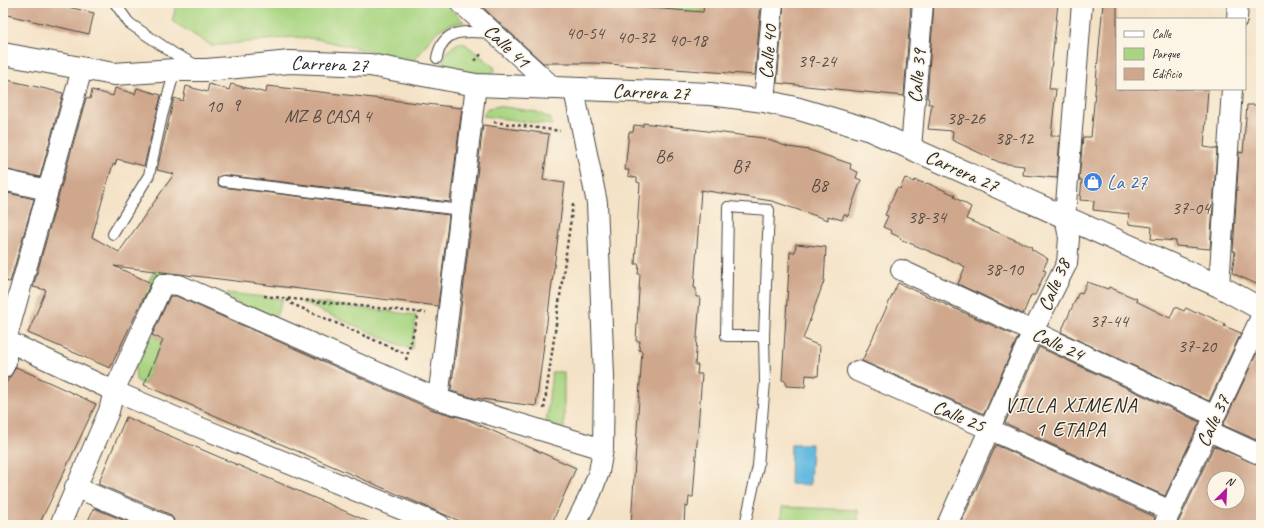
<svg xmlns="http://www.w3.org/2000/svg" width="1264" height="528" viewBox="0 0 1264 528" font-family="Caveat,sans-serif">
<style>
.green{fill:#a9d582;stroke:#6a8056}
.water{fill:#63bae0;stroke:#477286}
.building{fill:#cfa78c;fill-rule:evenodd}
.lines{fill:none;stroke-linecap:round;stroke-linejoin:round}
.service-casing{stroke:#494642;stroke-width:12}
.minor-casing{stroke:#494642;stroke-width:22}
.tertiary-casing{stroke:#494642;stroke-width:24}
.path{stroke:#494642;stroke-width:2.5;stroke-dasharray:3 3;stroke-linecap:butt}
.service{stroke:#fff;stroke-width:10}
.minor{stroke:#fff;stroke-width:20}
.tertiary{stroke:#fff;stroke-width:22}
.labels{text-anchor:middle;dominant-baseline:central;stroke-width:3;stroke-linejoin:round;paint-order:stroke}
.number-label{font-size:18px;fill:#544a43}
.street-label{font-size:20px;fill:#2b2b2b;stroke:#fcf5e5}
.shop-label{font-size:20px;fill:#366cbe;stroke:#fcf5e5;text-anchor:start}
.neighbourhood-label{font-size:21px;letter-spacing:1px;fill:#2b2b2b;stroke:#fcf5e5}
</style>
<rect width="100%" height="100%" fill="#fcf5e5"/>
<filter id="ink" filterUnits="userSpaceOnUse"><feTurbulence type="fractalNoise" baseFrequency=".025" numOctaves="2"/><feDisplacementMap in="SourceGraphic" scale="8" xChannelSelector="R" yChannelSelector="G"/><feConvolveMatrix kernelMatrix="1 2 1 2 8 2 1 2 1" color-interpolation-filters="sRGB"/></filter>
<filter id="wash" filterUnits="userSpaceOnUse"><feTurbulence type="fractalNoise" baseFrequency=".012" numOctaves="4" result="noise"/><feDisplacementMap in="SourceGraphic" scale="16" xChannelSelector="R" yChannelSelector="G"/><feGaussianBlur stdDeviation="0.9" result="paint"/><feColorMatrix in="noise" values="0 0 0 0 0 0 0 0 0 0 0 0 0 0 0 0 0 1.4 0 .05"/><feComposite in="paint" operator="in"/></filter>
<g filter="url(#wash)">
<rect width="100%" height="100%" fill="#f4e2c6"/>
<path class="green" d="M177,3H445L464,22C432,26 433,38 415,60L399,58L317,39L294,37L212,46L172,21Z
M582,3H704L703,12Z
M459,43H464L494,67L495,70L489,77L442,69C441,58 449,47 459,43Z
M498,106L537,112L551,119L552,125L483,116L486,110Z
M156,268L173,272L161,275L147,303L137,302Z
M227,293L283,299L276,316L272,319L226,297Z
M303,301L416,315L412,350L302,303Z
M150,335L163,340L144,385L136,380L135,367Z
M552,372H564V428L546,425Z
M782,507L858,510V525H781Z"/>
<path class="water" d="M791,444H812L810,485L790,484Z"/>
<g id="blocks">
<path class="building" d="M3,3H69L68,7L94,13L89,34L3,14Z
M478,3H582L703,12L704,3H761L755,75L595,63H543Z
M784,3H911L904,96L777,83Z
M934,3H1058L1049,89H1056L1051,136H1060L1057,178L1023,175L1024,166L1001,163L952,140L953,131L928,129L932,104H928L929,99L927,98Z
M1103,3H1117V89H1208L1204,147L1217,149L1210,249L1176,246V241L1151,239L1152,227L1128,224L1129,214L1093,210L1094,201L1080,200L1082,180H1079L1083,137H1091Z
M3,79L63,93L40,177L3,169Z
M209,84L229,90L231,84L266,93L267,86L462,108L450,202L224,175L218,177L217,181L219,186L222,187L449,215L438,306L114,266L151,283L110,368L28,333L46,290L33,287L86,98L90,99L92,90L113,96L115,88L135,94L137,88L161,95L144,166L117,159L115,165L113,164L102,201L92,237L119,252L174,174L157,170L174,98L183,101L186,86L207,92Z
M1247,105H1261V286L1232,273L1235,252L1233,251L1239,152L1243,153Z
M643,123L763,138L788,147L809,150L851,164L850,169L858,172L856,178L861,180L848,216L844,214L842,220L828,216V220L772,201L701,190L694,288H696V297H700L695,365H698L697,374H702L693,497H689L688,507L685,506L684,525H631L642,351L639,350L640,341H636L640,274H638L639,264H635L640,183L637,182V178L628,176L629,170H625L629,132H633L634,125L643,126Z
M483,125L549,134L543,180L565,183L536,406L474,398L451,391Z
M905,178L914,182L915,180L926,184L927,183L955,195L954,197L971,207L966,219L1032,247L1031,249L1048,259L1043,270L1046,271L1035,295H1031L1023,314L958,284L965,267L962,265L900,239L901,238L891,233L892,231L883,227L888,216L885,215L897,188L900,189Z
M3,192L34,199L10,282L3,281Z
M796,244L826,247L824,281L803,339L820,346L818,376L806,375L805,387L786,386V381L782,380L790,252H795Z
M1087,282L1108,289L1109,287L1137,299L1136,301L1170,318L1175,307L1184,311L1186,308L1196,313L1197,311L1225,324L1224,326L1241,333L1209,401L1061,332L1079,292L1082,293Z
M898,283L1018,337L984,414L862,361Z
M170,296H176L433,410L466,419L576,468L551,525H469L144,385L163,340L152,335Z
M1261,344V442L1223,425Z
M1039,347L1200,422L1165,496L1005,423Z
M16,367L96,404L39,525H3V388Z
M126,417L333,506L376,525H175L173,518L169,514L98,484Z
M996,445L1155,517L1153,525H960Z
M1214,446L1261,466V525H1177ZM1214,478H1238V502H1214Z
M94,508L135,525H86Z"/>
</g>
</g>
<g filter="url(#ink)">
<use href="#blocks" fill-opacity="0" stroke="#494642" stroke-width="1"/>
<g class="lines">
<g class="service-casing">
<path id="service" d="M115,3L129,23L173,53L196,65
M437,58C443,26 467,32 492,33
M223,181L461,210
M113,234L149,175L162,116L175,70
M745,525L758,466L765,382L764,336L769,210L728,207L726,336H764"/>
</g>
<g class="minor-casing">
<path id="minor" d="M461,3L554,88
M1237,19L1238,3
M574,90L597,203L604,376L603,449L599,472L591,493L575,525
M764,101L773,3
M911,148L923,3
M3,180L47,190
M901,270L1215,416
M1219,286L1232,89
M3,339L114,391L189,423L440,525
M3,368L6,362V340L82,69
M857,371L989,429L1171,511
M438,399L476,85
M1209,431L1261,455
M75,487L164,525
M60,525L109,411L114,391L163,284L179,285L438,399L603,449
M947,525L1032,333L1067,263L1069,238L1065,217L1082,3
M1164,525L1261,317"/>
</g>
<g class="tertiary-casing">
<g id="tertiary">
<path id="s1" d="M3,54L114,74L175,70H207L290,62L370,65L476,85L710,94L764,101L799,109L870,130L1219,286L1261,309"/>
</g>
</g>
<path class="path" d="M475,61L482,53
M494,122L560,131
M264,296L426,313
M287,299L290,303L406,354
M406,360L419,312
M544,409L573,204"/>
<use href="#service" class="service"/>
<use href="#minor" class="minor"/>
<use href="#tertiary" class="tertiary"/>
</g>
</g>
<defs>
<g id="shop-disc" transform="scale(1)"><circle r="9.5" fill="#3f7fe0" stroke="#fcf5e5"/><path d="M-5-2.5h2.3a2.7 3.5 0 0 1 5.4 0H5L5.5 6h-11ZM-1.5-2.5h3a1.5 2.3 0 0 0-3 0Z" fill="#fff"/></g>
</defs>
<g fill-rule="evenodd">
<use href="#shop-disc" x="1093" y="182"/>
</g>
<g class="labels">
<g class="number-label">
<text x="585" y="33">40-54</text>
<text x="636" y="37">40-32</text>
<text x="688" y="40">40-18</text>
<text x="817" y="61">39-24</text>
<text x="236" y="105">9</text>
<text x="214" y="106">10</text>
<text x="328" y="116">MZ B CASA 4</text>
<text x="966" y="118">38-26</text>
<text x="1014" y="138">38-12</text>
<text x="664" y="156">B6</text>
<text x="741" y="166">B7</text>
<text x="819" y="185">B8</text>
<text x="1191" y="208">37-04</text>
<text x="927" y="217">38-34</text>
<text x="1004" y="269">38-10</text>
<text x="1109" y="321">37-44</text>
<text x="1197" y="346">37-20</text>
</g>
<g class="street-label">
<text transform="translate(507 46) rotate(43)">Calle 41</text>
<text transform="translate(768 52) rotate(-85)">Calle 40</text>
<text stroke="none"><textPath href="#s1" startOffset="329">Carrera 27</textPath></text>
<text transform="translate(917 76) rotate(-85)">Calle 39</text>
<text transform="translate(651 92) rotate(2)">Carrera 27</text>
<text transform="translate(962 171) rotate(24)">Carrera 27</text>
<text transform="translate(1054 285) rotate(-67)">Calle 38</text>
<text transform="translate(1058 344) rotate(25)">Calle 24</text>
<text transform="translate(959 416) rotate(23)">Calle 25</text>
<text transform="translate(1213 421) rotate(-65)">Calle 37</text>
</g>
<g class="shop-label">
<text x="1107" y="182">La 27</text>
</g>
<g class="neighbourhood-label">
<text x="1071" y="405">VILLA XIMENA<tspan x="1071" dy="24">1 ETAPA</tspan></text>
</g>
</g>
<rect width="1264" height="528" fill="none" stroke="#fcf5e5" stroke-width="16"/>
<rect x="1116" y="18" width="130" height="72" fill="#fcf5e5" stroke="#a8a49b"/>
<rect x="1124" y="31" width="20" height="6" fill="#ffffff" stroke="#a8a49b"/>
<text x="1152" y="38" font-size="12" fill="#2b2b2b">Calle</text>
<rect x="1124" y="48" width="20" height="12" fill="#a9d582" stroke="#a8a49b"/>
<text x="1152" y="58" font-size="12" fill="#2b2b2b">Parque</text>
<rect x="1124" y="68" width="20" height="12" fill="#cfa78c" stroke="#a8a49b"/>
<text x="1152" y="78" font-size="12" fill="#2b2b2b">Edificio</text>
<g transform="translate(1226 490) rotate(24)"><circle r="19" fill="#fcf5e5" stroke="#a8a49b"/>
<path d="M0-3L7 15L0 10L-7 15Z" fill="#b5179e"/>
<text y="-6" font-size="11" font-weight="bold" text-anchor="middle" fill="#2b2b2b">N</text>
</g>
</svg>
